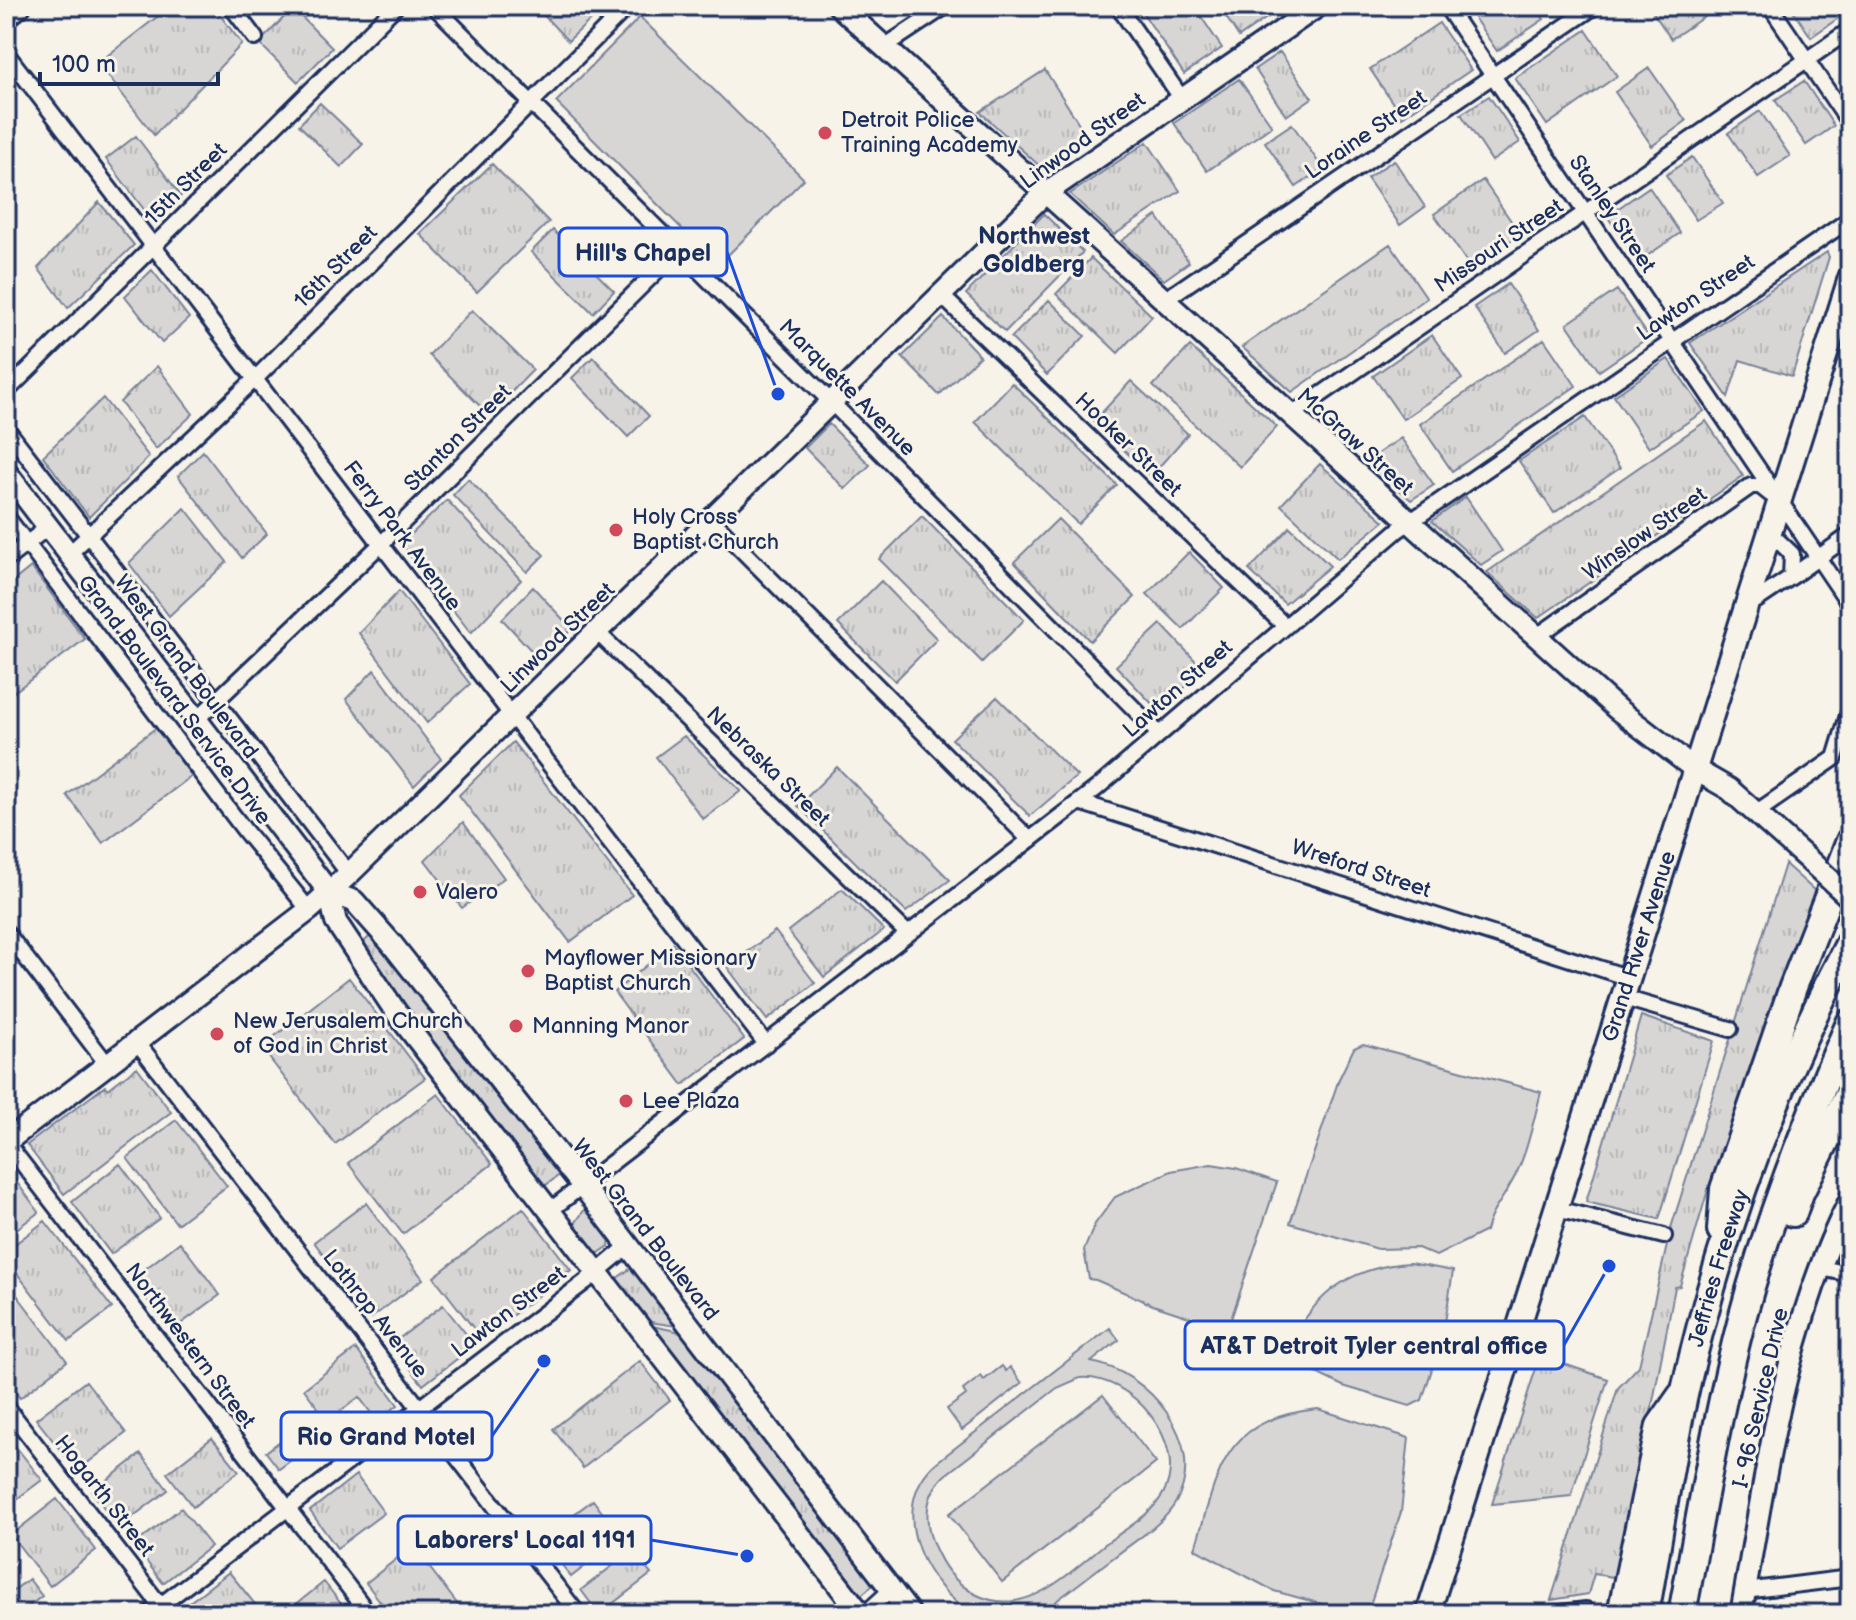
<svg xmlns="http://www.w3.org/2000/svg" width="1856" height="1620" viewBox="0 0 1856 1620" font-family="'Balsamiq Sans',sans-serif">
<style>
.grass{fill:url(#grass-tufts);stroke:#798299;stroke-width:2}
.green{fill:#d7d6d4;stroke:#798299;stroke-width:2;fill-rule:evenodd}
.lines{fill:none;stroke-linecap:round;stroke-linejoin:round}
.street-casing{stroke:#1b2f5e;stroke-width:20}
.secondary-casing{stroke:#1b2f5e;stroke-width:26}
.primary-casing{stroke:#1b2f5e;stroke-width:28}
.highway-casing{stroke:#1b2f5e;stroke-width:32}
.street{stroke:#f7f3e8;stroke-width:14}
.secondary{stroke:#f7f3e8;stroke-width:20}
.primary{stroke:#f7f3e8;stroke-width:22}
.highway{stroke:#f7f3e8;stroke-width:26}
.secondary-bridge-casing{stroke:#1b2f5e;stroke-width:26;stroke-linecap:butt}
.secondary-bridge{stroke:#f7f3e8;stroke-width:20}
.poi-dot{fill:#d1495b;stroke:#f7f3e8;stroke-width:3}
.labels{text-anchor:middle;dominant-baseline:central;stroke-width:6;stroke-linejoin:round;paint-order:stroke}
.poi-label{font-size:22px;fill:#1b2f5e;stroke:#f7f3e8;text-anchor:start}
.street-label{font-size:22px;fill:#1b2f5e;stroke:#f7f3e8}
.neighbourhood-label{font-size:24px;font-weight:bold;fill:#1b2f5e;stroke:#f7f3e8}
.leader{fill:none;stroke:#1d4ed8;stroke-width:3}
.callout-dot{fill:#1d4ed8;stroke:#f7f3e8;stroke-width:3}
.callout{fill:#f7f3e8;stroke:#1d4ed8;stroke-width:3}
.callout-label{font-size:24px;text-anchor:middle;font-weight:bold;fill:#1b2f5e}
</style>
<defs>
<pattern id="grass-tufts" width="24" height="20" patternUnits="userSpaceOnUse" patternTransform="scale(2)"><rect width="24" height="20" fill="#d7d6d4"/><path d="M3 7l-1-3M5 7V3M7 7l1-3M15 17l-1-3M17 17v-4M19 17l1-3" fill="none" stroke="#b8b8b8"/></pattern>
</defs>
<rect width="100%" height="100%" fill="#f7f3e8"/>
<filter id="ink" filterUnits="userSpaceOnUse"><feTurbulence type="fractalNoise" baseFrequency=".0125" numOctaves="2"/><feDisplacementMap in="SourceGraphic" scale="16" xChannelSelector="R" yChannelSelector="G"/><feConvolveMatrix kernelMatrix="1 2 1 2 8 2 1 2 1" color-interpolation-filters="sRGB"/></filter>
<g filter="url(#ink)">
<path class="grass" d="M171,6H213L242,44L154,135L98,63Z
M535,6H592L598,13L568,41Z
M1194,6L1222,48L1184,74L1139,7Z
M1219,6H1270L1275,12L1239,37Z
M1466,6H1535L1544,19L1497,51Z
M1649,6H1720L1671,39Z
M1790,6H1850V10L1811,37Z
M293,8L332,48L298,82L259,43Z
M1439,23L1471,70L1402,117L1370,69Z
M1586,30L1617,76L1547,125L1515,78Z
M1280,52L1312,98L1286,116L1255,69Z
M1649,68L1686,121L1652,146L1615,92Z
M1045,70L1088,138L1043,169L980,112Z
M1239,79L1272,126L1207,171L1174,123Z
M1804,81L1834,126L1806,145L1775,100Z
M1489,96L1520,142L1492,161L1461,114Z
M320,103L363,144L341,167L299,125Z
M1760,111L1790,156L1758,177L1728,133Z
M1292,124L1323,169L1296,187L1265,142Z
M136,136L181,196L155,224L106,159Z
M1147,142L1180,191L1114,235L1070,194Z
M1692,157L1723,203L1696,220L1666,175Z
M1394,160L1425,207L1400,225L1367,178Z
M492,164L549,222L477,292L420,234Z
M1483,180L1520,234L1471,268L1434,214Z
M1649,187L1680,233L1638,262L1607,216Z
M99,202L134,245L68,308L38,268Z
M1044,214L1083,252L1005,332L966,294Z
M1157,216L1189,262L1164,280L1121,241Z
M553,230L614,291L593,313L531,252Z
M1390,244L1427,298L1292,392L1242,347Z
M1827,252L1829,257L1792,376L1740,360L1728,397L1690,343Z
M1091,258L1152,316L1118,353L1056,294Z
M152,270L189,318L162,343L125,296Z
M1508,284L1539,330L1505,353L1474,307Z
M1617,290L1649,337L1599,371L1567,324Z
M1049,300L1085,336L1047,375L1011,338Z
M472,310L533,370L489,415L429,355Z
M943,317L980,356L939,395L902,357Z
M1432,335L1462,379L1403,419L1373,376Z
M1544,339L1576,386L1452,471L1420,424Z
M1190,346L1277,427L1240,467L1153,386Z
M593,357L649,416L628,437L572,378Z
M1668,359L1704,411L1649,448L1614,396Z
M157,366L193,414L156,449L120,402Z
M1131,381L1188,434L1151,476L1094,421Z
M1012,383L1117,485L1078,524L975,422Z
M103,398L149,457L89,517L43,456Z
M1585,417L1620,468L1554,513L1519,461Z
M1706,421L1743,476L1538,618L1487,572Z
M829,424L870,465L845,489L805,448Z
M1401,438L1434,485L1411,500L1366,461Z
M203,451L267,534L242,558L178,476Z
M1320,464L1384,521L1338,559L1281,505Z
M468,479L544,555L527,572L453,495Z
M1466,497L1502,551L1481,565L1432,521Z
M447,500L521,580L471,633L401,544Z
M185,508L227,562L169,616L129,563Z
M922,516L1024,620L982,662L879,559Z
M1058,519L1135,597L1090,641L1014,562Z
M1290,527L1330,566L1285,604L1249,570Z
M1189,552L1224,588L1183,629L1147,594Z
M31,567L85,639L6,698V587Z
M881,581L937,639L895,681L838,624Z
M533,587L572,629L541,661L502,619Z
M399,591L470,684L427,723L359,633Z
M1161,624L1204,670L1159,711L1116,666Z
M374,670L441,759L414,786L346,699Z
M997,697L1077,776L1030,816L952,739Z
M157,727L193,775L103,843L67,795Z
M684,736L741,791L703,819L656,757Z
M513,742L632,895L570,942L459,795Z
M837,767L950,880L906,912L798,806Z
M463,822L504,878L462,908L425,860Z
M1785,864L1816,892L1741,1095L1707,1193L1680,1286L1675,1287L1619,1578L1594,1574L1588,1594L1551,1600L1618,1388L1639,1366L1671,1228Z
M842,889L884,930L824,977L788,931Z
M775,931L815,983L767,1020L727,967Z
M369,937L377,938L562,1173L542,1188L416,1025L362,944Z
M673,944L744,1039L683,1085L614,992Z
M349,978L425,1078L335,1144L261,1047Z
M1641,1016L1714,1041L1659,1219L1586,1202Z
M137,1067L171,1112L64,1194L27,1145L105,1086L108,1089Z
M438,1094L492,1164L403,1234L348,1163Z
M176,1120L227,1186L177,1224L127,1158Z
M120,1164L160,1218L111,1254L72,1202Z
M6,1168L39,1212L6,1237Z
M366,1203L423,1279L371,1318L314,1242Z
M587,1206L610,1235L609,1246L596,1255L572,1228Z
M523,1208L571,1270L482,1339L434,1277Z
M45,1221L112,1308L69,1341L6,1259V1251Z
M180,1242L220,1295L171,1331L132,1279Z
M634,1266L683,1327L643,1321L613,1281Z
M17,1295L67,1361L20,1398L6,1380V1303Z
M443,1305L475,1345L423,1385L392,1344Z
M647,1325L686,1333L873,1579L874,1584L860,1596H858Z
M356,1349L398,1405L377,1421L359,1397L328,1421L304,1389Z
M1540,1356L1608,1379L1571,1496L1492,1504Z
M640,1361L670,1400L583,1468L553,1429Z
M86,1381L126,1433L77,1471L36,1419Z
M311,1417L325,1435L279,1469L266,1452Z
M6,1434L42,1480L6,1507Z
M212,1438L239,1471L193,1507L167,1473Z
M141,1454L168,1490L119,1527L92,1492Z
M356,1475L384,1513L337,1548L310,1511Z
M57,1499L96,1550L50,1586L11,1535Z
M593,1500L621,1538L571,1577L542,1538Z
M181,1508L211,1546L163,1583L134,1545Z
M413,1546L465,1614H390L366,1583Z
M632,1551L651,1574L599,1614L581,1590Z
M229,1572L263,1614H186L182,1608Z
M29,1579L42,1596L19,1614H6V1596Z
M324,1582L349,1614H284Z"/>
<path class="green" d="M640,17L804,179L726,257L707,238L699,246L556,102Z
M1363,1044L1541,1092C1533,1123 1526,1160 1509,1187C1500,1203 1490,1213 1486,1231L1436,1256L1418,1248L1378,1249L1290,1223L1339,1079L1354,1048Z
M1211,1164L1236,1168L1277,1182L1230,1322L1219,1327L1153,1305L1096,1280L1089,1279L1084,1250L1095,1224L1115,1197L1171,1171Z
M1410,1263L1453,1271L1443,1335L1422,1400L1410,1406L1343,1386L1285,1358C1308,1298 1346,1267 1410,1263Z
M1110,1328L1119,1340L1091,1362C1148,1371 1209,1443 1176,1502C1163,1525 1134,1541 1113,1558C1095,1571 1078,1585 1060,1598C1054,1603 1047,1611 1041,1613C1033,1616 1019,1614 1011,1614C1001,1614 989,1616 980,1614C953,1608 928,1574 919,1550C907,1518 910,1485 937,1462ZM1080,1378C1131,1374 1189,1443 1164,1492C1153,1514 1124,1530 1105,1544C1067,1574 1026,1620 975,1594C959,1585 946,1571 938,1554C924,1528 922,1498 944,1476L1057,1388Z
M1002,1366L1006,1371L1010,1367L1022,1383L962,1430L947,1409L966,1395L963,1390L981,1376L984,1380Z
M1103,1395L1156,1463L1002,1582L949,1514Z
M1318,1409L1409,1438L1401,1512L1370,1605L1359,1614L1274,1591L1195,1549C1219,1469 1222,1419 1318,1409Z"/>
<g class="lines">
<g class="street-casing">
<path id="street" d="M231,6L255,38
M434,6L840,411L1159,734
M1118,6L1182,99
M1446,6L1850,605
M1770,6L1850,124
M884,47L946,6
M6,53L532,742L766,1044
M941,295L1285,626
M1163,301L1595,6
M6,392L396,6
M1290,416L1850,30
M6,428L349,874
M6,516L245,831L309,910
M712,520L1030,840
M69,554L255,379L628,6
M6,560L48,527
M1791,577L1850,535
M1748,606L1791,577L1792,554L1770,533
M598,633L908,934
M1536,637L1751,486H1760L1770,494
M196,720L381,544L678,250
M1079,802L1630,978
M1757,812L1835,758L1850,709
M6,932L107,1064
M1624,998L1730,1029
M137,1042L578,1614
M6,1142L369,1614
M1557,1209L1664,1236
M548,1212L1097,788L1398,530L1850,219
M1821,1268L1850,1274
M6,1406L167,1614
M1745,1591L1850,1578
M149,1614L585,1282L627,1247
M865,1614L891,1590
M1552,1614L1586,1610"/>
</g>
<g class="secondary-casing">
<path id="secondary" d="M839,6L1617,709L1696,770L1729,789L1812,863
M6,17L20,6
M6,472L329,892L336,922L396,1012L861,1614
M329,892L354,901L391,943L582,1185L910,1614
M6,1142L309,910L349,874L1044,194L1318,6
M1741,1614C1766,1474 1785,1328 1850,1200"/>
</g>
<g class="primary-casing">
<g id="primary">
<path id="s1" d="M1428,1614L1850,278"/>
</g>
</g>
<g class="highway-casing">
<g id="highway">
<path d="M1793,1213L1800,1193L1850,1092"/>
<path d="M1721,1230L1724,1189L1793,987L1850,841"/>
<path d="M1621,1614L1660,1426L1681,1396"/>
<path id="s2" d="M1645,1614C1659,1538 1669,1461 1686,1386C1721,1233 1777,1081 1850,942"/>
<path d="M1682,1614C1701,1514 1717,1413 1743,1315C1770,1215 1808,1117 1850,1023"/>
</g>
</g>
<use href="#street" class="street"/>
<use href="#secondary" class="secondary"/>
<use href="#primary" class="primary"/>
<use href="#highway" class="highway"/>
<g class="secondary-bridge-casing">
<path id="secondary-bridge" d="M1812,863L1850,898"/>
</g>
<use href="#secondary-bridge" class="secondary-bridge"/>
</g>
</g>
<g class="poi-dot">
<circle cx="825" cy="133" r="8"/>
<circle cx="616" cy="530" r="8"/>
<circle cx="420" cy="892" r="8"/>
<circle cx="528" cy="971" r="8"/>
<circle cx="516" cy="1026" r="8"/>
<circle cx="217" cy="1034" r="8"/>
<circle cx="626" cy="1101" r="8"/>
</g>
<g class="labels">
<g class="poi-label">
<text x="841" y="120">Detroit Police<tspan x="841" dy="25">Training Academy</tspan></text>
<text x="632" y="517">Holy Cross<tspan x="632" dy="25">Baptist Church</tspan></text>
<text x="436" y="892">Valero</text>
<text x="544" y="958">Mayflower Missionary<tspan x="544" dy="25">Baptist Church</tspan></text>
<text x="233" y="1021">New Jerusalem Church<tspan x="233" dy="25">of God in Christ</tspan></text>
<text x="532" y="1026">Manning Manor</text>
<text x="642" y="1101">Lee Plaza</text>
</g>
<g class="street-label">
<text transform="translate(1366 135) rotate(-34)">Loraine Street</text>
<text transform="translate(1083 141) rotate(-36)">Linwood Street</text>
<text transform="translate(186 184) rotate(-45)">15th Street</text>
<text transform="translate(1612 214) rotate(56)">Stanley Street</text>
<text transform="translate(1499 246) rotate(-34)">Missouri Street</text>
<text transform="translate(336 267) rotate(-45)">16th Street</text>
<text transform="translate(1696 298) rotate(-34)">Lawton Street</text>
<text transform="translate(847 388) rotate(45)">Marquette Avenue</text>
<text transform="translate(458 438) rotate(-45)">Stanton Street</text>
<text transform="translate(1355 442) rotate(42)">McGraw Street</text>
<text transform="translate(1128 445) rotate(44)">Hooker Street</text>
<text transform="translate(1645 534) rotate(-35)">Winslow Street</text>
<text transform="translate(402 536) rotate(53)">Ferry Park Avenue</text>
<text transform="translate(558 638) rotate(-44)">Linwood Street</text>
<text transform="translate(186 667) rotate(53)">West Grand Boulevard</text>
<text transform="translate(1178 689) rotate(-41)">Lawton Street</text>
<text transform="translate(174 700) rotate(53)">Grand Boulevard Service Drive</text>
<text transform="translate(768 767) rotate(44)">Nebraska Street</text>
<text transform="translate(1361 869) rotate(18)">Wreford Street</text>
<text stroke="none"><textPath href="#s1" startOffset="700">Grand River Avenue</textPath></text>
<text transform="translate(645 1230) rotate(52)">West Grand Boulevard</text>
<text stroke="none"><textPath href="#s2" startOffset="354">Jeffries Freeway</textPath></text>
<text transform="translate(509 1312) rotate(-37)">Lawton Street</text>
<text transform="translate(375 1314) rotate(52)">Lothrop Avenue</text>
<text transform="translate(190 1346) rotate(53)">Northwestern Street</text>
<text transform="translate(1761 1398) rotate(-77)">I- 96 Service Drive</text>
<text transform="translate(104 1496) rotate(52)">Hogarth Street</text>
</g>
<g class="neighbourhood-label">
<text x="1034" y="236">Northwest<tspan x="1034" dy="28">Goldberg</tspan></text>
</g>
</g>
<path class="leader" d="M778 394L727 252M1609 1266L1564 1345M544 1361L492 1436M747 1556L651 1540"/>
<g class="callout-dot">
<circle cx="778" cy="394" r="8"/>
<circle cx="1609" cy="1266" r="8"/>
<circle cx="544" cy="1361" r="8"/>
<circle cx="747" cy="1556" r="8"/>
</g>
<g class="callout">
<rect x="559" y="228" width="168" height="48" rx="8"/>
<rect x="1185" y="1321" width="379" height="48" rx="8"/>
<rect x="281" y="1412" width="211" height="48" rx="8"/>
<rect x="398" y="1516" width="253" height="48" rx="8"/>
</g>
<g class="callout-label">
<text x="643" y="261">Hill's Chapel</text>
<text x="1374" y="1354">AT&amp;T Detroit Tyler central office</text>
<text x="386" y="1445">Rio Grand Motel</text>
<text x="525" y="1548">Laborers' Local 1191</text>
</g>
<rect width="1856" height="1620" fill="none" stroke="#f7f3e8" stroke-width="32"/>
<rect x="16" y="16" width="1824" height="1588" fill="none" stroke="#1b2f5e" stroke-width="3" filter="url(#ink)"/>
<path d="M40 72v12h178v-12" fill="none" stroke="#1b2f5e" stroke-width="4"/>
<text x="52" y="72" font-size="24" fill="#1b2f5e" stroke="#f7f3e8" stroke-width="6" paint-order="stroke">100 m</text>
</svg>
